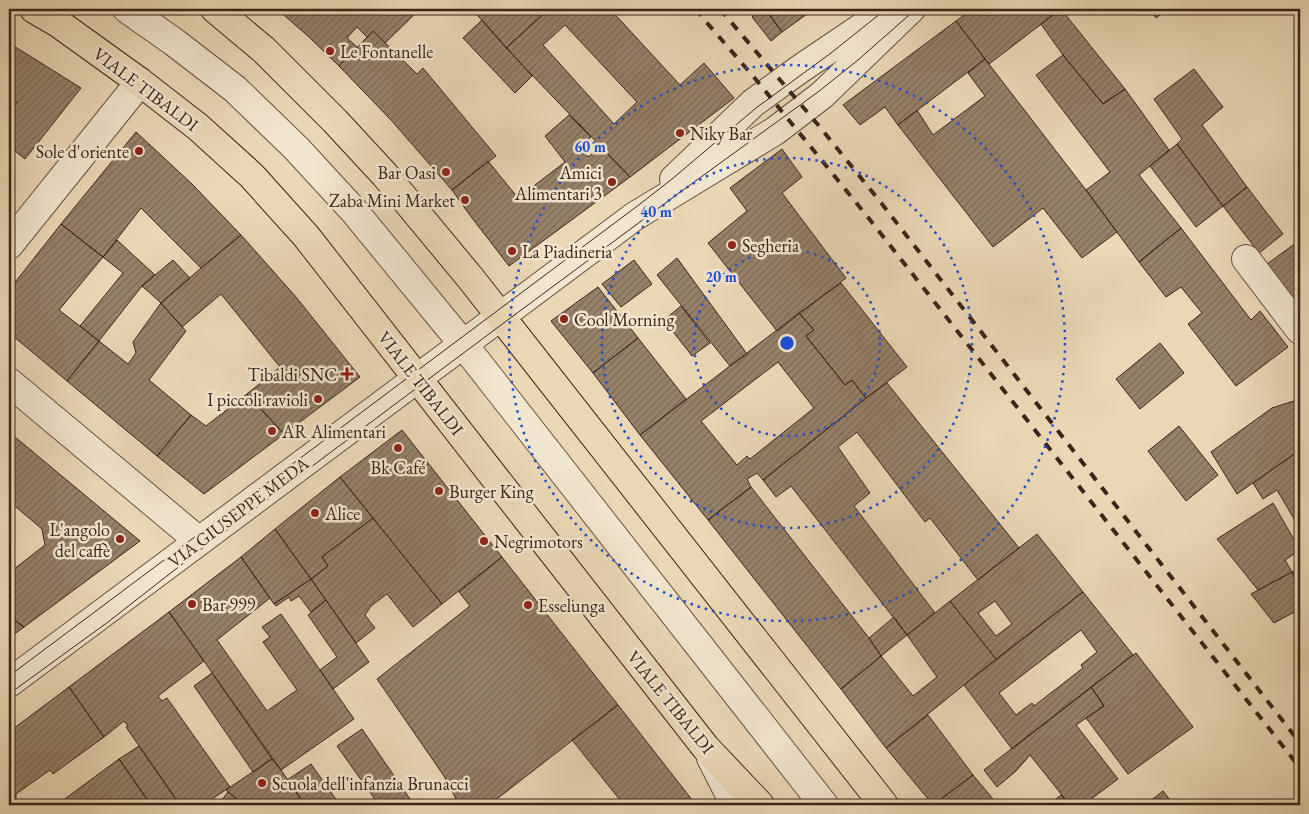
<svg xmlns="http://www.w3.org/2000/svg" width="1309" height="814" viewBox="0 0 1309 814" font-family="'EB Garamond',serif">
<style>
.building{fill:url(#building-hatch);stroke:#3b241a;fill-rule:evenodd}
.lines{fill:none;stroke-linecap:round;stroke-linejoin:round}
.minor-casing{stroke:#675141;stroke-width:30}
.major-casing{stroke:#3b241a;stroke-width:30}
.minor{stroke:#f1e6cf;stroke-width:28}
.major{stroke:#ead8b5;stroke-width:28}
.tram{stroke:#3b241a;stroke-width:1}
.rail{stroke:#3b241a;stroke-width:4;stroke-dasharray:9 9;stroke-linecap:butt}
.ring{fill:none;stroke:#1d4ed8;stroke-width:2.5;stroke-dasharray:2.5 5}
.poi-dot{fill:#8f2418;stroke:#f1e6cf;stroke-width:2}
.labels{text-anchor:middle;dominant-baseline:central;stroke-width:5;stroke-linejoin:round;paint-order:stroke}
.poi-label{font-size:18px;fill:#3b241a;stroke:#f1e6cf;text-anchor:start}
.street-label{font-size:18px;fill:#3b241a;stroke:#f1e6cf}
.centre{fill:#1d4ed8;stroke:#f1e6cf;stroke-width:2.5}
.ring-label{font-size:15px;text-anchor:middle;font-weight:bold;fill:#1d4ed8;stroke:#f1e6cf;stroke-width:5;stroke-linejoin:round;paint-order:stroke}
</style>
<defs>
<pattern id="building-hatch" width="6" height="6" patternUnits="userSpaceOnUse" patternTransform="scale(1.25)"><rect width="6" height="6" fill="#96826b"/><path d="M-1 1l2-2M0 6l6-6M5 7l2-2" fill="none" stroke="#7c6a57"/></pattern>
</defs>
<rect width="100%" height="100%" fill="#ead8b5"/>
<filter id="stains"><feTurbulence type="fractalNoise" baseFrequency=".004" numOctaves="4"/><feColorMatrix values="0 0 0 0 .2 0 0 0 0 .09 0 0 0 0 .02 0 0 0 .5 -.17"/></filter>
<radialGradient id="worn" r=".72"><stop offset=".6" stop-color="#630" stop-opacity="0"/><stop offset="1" stop-color="#630" stop-opacity=".3"/></radialGradient>
<path class="building" d="M277,9H420L385,43L373,31L367,37L357,27L347,38L357,47L339,66L309,37Z
M472,9H549L506,48Z
M549,9H610L680,85L704,63L734,98L630,177L506,48ZM565,25L637,102L614,124L543,45Z
M761,9H765L782,32L771,41L752,17Z
M767,9H814L782,32L767,11Z
M973,9H1061L989,64L956,21Z
M1061,9L1125,89L1103,104L1063,55L1041,24Z
M1150,9H1168L1156,18Z
M482,20L532,76L515,93L463,38Z
M956,21L985,59L898,125L885,107L860,125L843,105Z
M373,31L417,74L423,68L496,156L452,190L391,120L339,66Z
M9,43L81,88L25,159L9,146V111L17,102L9,97Z
M1063,55L1103,104L1125,89L1169,150L1139,175L1181,228L1139,262L1086,190L1110,172L1036,75Z
M985,59L1086,190L1117,232L1082,258L1043,208L993,247L898,125L917,110L933,135L985,96L968,73Z
M1194,69L1223,107L1202,125L1247,187L1223,206L1177,144L1182,139L1154,99Z
M569,115L591,137L579,146L588,157L601,147L630,177L509,266L469,214L452,190L488,161L518,198L565,162L545,136Z
M136,132L192,184L241,235L201,268L141,208L103,257L61,224Z
M1177,144L1223,206L1196,227L1150,166Z
M782,149L802,177L782,193L846,278L777,331L708,243L747,211L730,188Z
M1247,187L1283,234L1259,253L1223,206Z
M61,224L103,257L59,310L99,341L67,381L13,336L9,298V290Z
M1181,228L1251,320L1260,311L1288,347L1236,386L1188,324L1202,313L1181,287L1166,297L1139,262Z
M241,235L296,297L360,377L284,434L247,394L280,367L221,294L182,327L161,303L201,268Z
M117,240L155,275L142,286L99,341L80,326L123,273L103,257Z
M1300,240V309L1267,264Z
M677,258L747,354L730,366L657,275Z
M173,260L190,278L161,303L142,286Z
M634,260L652,284L621,307L602,284Z
M841,283L907,367L866,398L852,380L845,385L806,336L814,330L799,313Z
M598,287L638,338L593,373L551,321Z
M161,303L186,331L149,380L191,415L157,456L67,381L99,341L128,364L136,353L133,342Z
M681,306L710,343L692,356L664,320Z
M799,313L814,330L806,336L845,385L852,380L866,398L763,480L757,473L747,479L751,487L708,520L640,435ZM778,362L814,408L750,459L747,456L737,465L701,421Z
M638,338L686,399L640,435L593,373Z
M1160,343L1184,373L1140,409L1116,379Z
M887,383L1019,548L978,580L930,518L925,522L857,432L838,447L870,493L854,506L935,613L907,635L791,486L776,497L763,480L866,398Z
M247,394L284,434L204,494L157,456L191,415L206,426Z
M1300,399V450L1237,494L1211,452L1272,408Z
M1179,426L1218,475L1186,501L1148,451Z
M402,430L502,557L442,604L340,477Z
M9,432L140,541L24,627L9,616V573L45,545L42,529L9,501Z
M1300,450V529L1277,490L1263,499L1253,483Z
M340,477L373,518L322,557L328,566L311,579L275,529Z
M751,487L869,638L881,656L841,689L708,520Z
M1273,503L1300,550L1285,560L1292,572L1258,590L1217,539Z
M373,518L442,604L413,627L387,594L371,606L365,615L375,628L356,643L311,579L328,566L322,557Z
M275,529L311,579L274,604L241,557Z
M1037,534L1083,592L996,659L950,601ZM995,601L1012,624L996,636L978,613Z
M241,557L270,598L217,640L267,711L297,690L263,642L270,637L262,627L281,614L354,719L281,770L169,612Z
M502,557L618,705L489,805H447L456,799L453,793L444,776L377,679L470,606L459,592Z
M1300,568V589L1292,572Z
M1292,572L1300,589V609L1274,623L1251,594Z
M311,579L326,600L311,612L299,596L291,601L289,597L276,606L274,604Z
M1083,592L1133,655L1012,749L964,685ZM1081,630L1097,652L1081,665L1083,668L1034,706L1032,703L1016,715L999,693Z
M326,600L369,662L333,689L320,670L337,657L308,615Z
M950,601L996,659L886,748L841,689L881,656L913,696L937,677L907,635Z
M169,612L204,661L158,696L162,701L167,698L230,787L203,805H180L126,727L128,726L124,721L104,737L69,687Z
M9,616L24,627L9,638Z
M894,617L907,635L881,656L869,638Z
M1136,653L1193,727L1128,774L1086,718L1104,706L1091,687Z
M212,673L272,759L253,772L194,686Z
M69,687L104,737L53,774L50,770L16,794V804L17,805H9V732Z
M1091,687L1104,706L1076,725L1118,779L1083,805H1070L1030,755L1016,771L997,787L984,770Z
M618,705L696,805H624L572,740Z
M928,715L973,775L933,805L886,748Z
M362,729L414,805H379L337,746Z
M139,746L180,805H151L119,759Z
M119,759L151,805H106L102,800L95,805H66L62,801Z
M272,759L281,770L305,805H244L226,790Z
M311,764L340,805H305L287,780Z
M973,775L998,805H933Z
M1163,791L1174,805H1145Z
M228,792L244,805H218Z
M1061,795L1070,805H1048Z"/>
<g class="lines">
<g class="minor-casing">
<path id="minor" d="M127,9L174,42L235,89L296,148L354,211L463,344L824,805
M674,179L753,103L800,69L889,9
M9,245L140,82
M1246,259L1300,330
M9,382L199,541
M9,683L635,216L775,131L822,95L911,9
M711,758L735,805"/>
</g>
<g class="major-casing">
<path id="major" d="M34,9L58,23L140,82L198,127L252,176L306,236L706,748L760,805
M215,9L264,50L335,121L385,175L472,280L884,805"/>
</g>
<use href="#minor" class="minor"/>
<use href="#major" class="major"/>
<path class="tram" d="M9,676L640,204L672,179L756,108L831,53L886,9
M9,694L108,622L204,547L505,322L679,193L818,92L858,60L916,9"/>
<path class="rail" d="M695,9L753,76L867,216L1300,768
M720,9L819,126L882,204L1300,743"/>
</g>
<g class="ring">
<circle cx="787" cy="343" r="93"/>
<circle cx="787" cy="343" r="185"/>
<circle cx="787" cy="343" r="278"/>
</g>
<g class="poi-dot">
<circle cx="330" cy="51" r="5"/>
<circle cx="680" cy="133" r="5"/>
<circle cx="139" cy="151" r="5"/>
<circle cx="446" cy="172" r="5"/>
<circle cx="612" cy="182" r="5"/>
<circle cx="465" cy="200" r="5"/>
<circle cx="732" cy="245" r="5"/>
<circle cx="512" cy="251" r="5"/>
<circle cx="564" cy="319" r="5"/>
<path d="M344.5 366.5h5v5h5v5h-5v5h-5v-5h-5v-5h5z"/>
<circle cx="318" cy="399" r="5"/>
<circle cx="272" cy="431" r="5"/>
<circle cx="398" cy="448" r="5"/>
<circle cx="439" cy="491" r="5"/>
<circle cx="315" cy="513" r="5"/>
<circle cx="120" cy="539" r="5"/>
<circle cx="484" cy="541" r="5"/>
<circle cx="192" cy="604" r="5"/>
<circle cx="528" cy="605" r="5"/>
<circle cx="262" cy="783" r="5"/>
</g>
<g class="labels">
<g class="poi-label">
<text x="340" y="51">Le Fontanelle</text>
<text x="690" y="133">Niky Bar</text>
<text x="129" y="151" text-anchor="end">Sole d'oriente</text>
<text x="436" y="172" text-anchor="end">Bar Oasi</text>
<text x="602" y="172" text-anchor="end">Amici<tspan x="602" dy="21">Alimentari 3</tspan></text>
<text x="455" y="200" text-anchor="end">Zaba Mini Market</text>
<text x="742" y="245">Segheria</text>
<text x="522" y="251">La Piadineria</text>
<text x="574" y="319">Cool Morning</text>
<text x="337" y="374" text-anchor="end">Tibaldi SNC</text>
<text x="308" y="399" text-anchor="end">I piccoli ravioli</text>
<text x="282" y="431">AR Alimentari</text>
<text x="398" y="467" text-anchor="middle">Bk Café</text>
<text x="449" y="491">Burger King</text>
<text x="325" y="513">Alice</text>
<text x="110" y="529" text-anchor="end">L'angolo<tspan x="110" dy="21">del caffè</tspan></text>
<text x="494" y="541">Negrimotors</text>
<text x="202" y="604">Bar 999</text>
<text x="538" y="605">Esselunga</text>
<text x="272" y="783">Scuola dell'infanzia Brunacci</text>
</g>
<g class="street-label">
<text transform="translate(146 89) rotate(37)">VIALE TIBALDI</text>
<text transform="translate(421 383) rotate(52)">VIALE TIBALDI</text>
<text transform="translate(238 512) rotate(-37)">VIA GIUSEPPE MEDA</text>
<text transform="translate(671 702) rotate(51)">VIALE TIBALDI</text>
</g>
</g>
<circle cx="787" cy="343" r="8" class="centre"/>
<g class="ring-label">
<text x="590" y="152">60 m</text>
<text x="656" y="217">40 m</text>
<text x="721" y="282">20 m</text>
</g>
<rect width="1309" height="814" fill="none" stroke="#ead8b5" stroke-width="30"/>
<rect x="10" y="10" width="1289" height="794" fill="none" stroke="#3b241a" stroke-width="2.5"/>
<rect x="15" y="15" width="1279" height="784" fill="none" stroke="#3b241a"/>
<rect width="100%" height="100%" filter="url(#stains)"/>
<rect width="100%" height="100%" fill="url(#worn)"/>
</svg>
